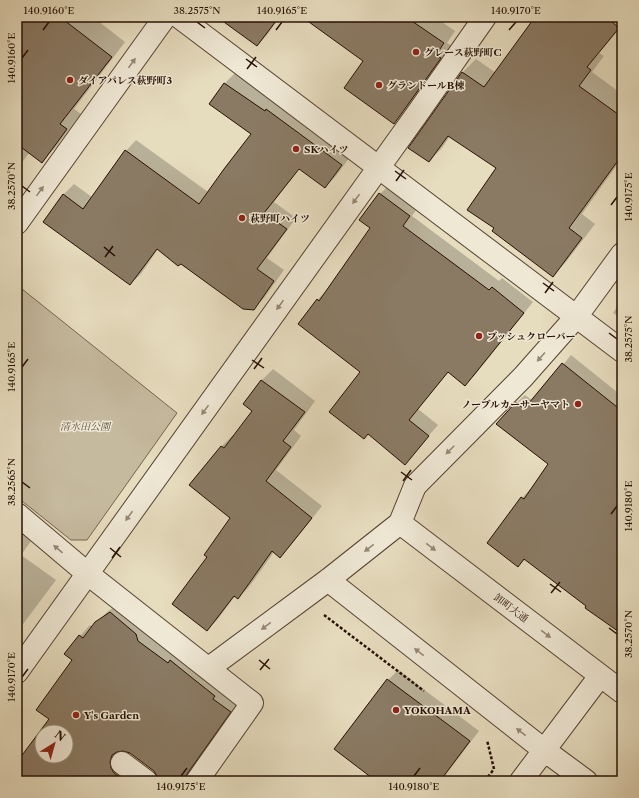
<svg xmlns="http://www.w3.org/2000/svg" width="639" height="798" viewBox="0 0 639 798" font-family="'Libre Caslon Text','Noto Serif JP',serif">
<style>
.green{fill:#c5b99e;stroke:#766450}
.shadow{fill:#0003;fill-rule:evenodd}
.building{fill:#8a7a64;stroke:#261003;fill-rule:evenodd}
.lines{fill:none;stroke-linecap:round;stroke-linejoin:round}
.minor-casing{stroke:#564332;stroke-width:24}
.path{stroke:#261003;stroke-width:2.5;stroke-dasharray:3 2;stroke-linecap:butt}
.minor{stroke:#efe8d5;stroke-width:22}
.oneway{fill:#958776}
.ticks{fill:none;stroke:#261003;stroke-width:1.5}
.poi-dot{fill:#8f2418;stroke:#efe8d5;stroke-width:1.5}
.labels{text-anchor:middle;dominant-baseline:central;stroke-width:3;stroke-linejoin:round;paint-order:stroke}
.poi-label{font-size:10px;font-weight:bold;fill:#261003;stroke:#efe8d5;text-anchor:start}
.park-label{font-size:10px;font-style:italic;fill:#5e4b39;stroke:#efe8d5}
.street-label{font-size:10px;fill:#261003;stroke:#efe8d5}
.neatline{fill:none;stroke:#261003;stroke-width:1.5}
.ticks-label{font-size:10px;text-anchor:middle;fill:#261003}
</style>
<rect width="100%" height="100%" fill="#e6dcbe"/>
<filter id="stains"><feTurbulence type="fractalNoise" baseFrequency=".005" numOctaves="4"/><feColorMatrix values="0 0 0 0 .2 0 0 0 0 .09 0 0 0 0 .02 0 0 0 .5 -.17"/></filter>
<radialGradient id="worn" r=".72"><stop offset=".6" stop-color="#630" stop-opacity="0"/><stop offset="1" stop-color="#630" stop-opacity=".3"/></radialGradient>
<path class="green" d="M17,285L177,413L87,540H71L17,497Z"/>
<path class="shadow" d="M17,17H93L125,42L74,109L81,114L56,147L42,161L30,152L17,169Z
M219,17H280L267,35L257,45Z
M309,17H435L455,31L447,43L452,46L406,111L394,123L365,61Z
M535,17H622V26L599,53L604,56L592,72L622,94V158L582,214L595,224L566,262L553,276L495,228L497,168L450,136L442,148L429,161L462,73L476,59L496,73Z
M235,73L352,154L336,176L325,187L300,168L274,202L296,218L267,258L284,270L264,298L253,309L158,249L141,274L130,284L63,195L74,184L92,197L126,151L136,140L208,192L252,134L210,104L225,83Z
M390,184L419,206L412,216L499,281L502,278L533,302L475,375L465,384L449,371L418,409L438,425L405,463L361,372L317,300L327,290L372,228L361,220L380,194Z
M622,299V319L613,313Z
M571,355L622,396V633L526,559L518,566L522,498L530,489L532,490L549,464L516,403L525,395L533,401Z
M273,369L315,401L294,430L301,436L276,470L322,506L291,545L280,556L274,552L249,587L238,598L235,596L218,619L207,630L208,557L232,518L222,446L233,435L234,437L254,411L244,404L262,380Z
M17,504L44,523L21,555L56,580L17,632Z
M122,602L241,700L189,781H159V776L154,771L130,752L120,750L121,757L151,781H17V764L51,719L73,659L80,636L90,625L93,627L107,612ZM42,732H66V756H42Z
M622,635V647L616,643Z
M398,670L479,731L441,781H378L335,748L388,680Z"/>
<path class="building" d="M17,17H60L112,57L60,124L67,129L42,163L17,144Z
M217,17H279L257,46Z
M302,17H406L444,43L436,55L441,58L394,124L344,88L363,61Z
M535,17H606L619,28L587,67L591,70L579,86L622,117V155L569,228L582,238L553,277L492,231L494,228L467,210L496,168L448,136L429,162L408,148L462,72L484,87Z
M224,83L265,111L266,109L342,165L325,188L299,169L264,213L287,229L257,269L274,281L254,310L243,309L181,264L178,266L157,249L130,285L43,222L63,194L83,209L125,150L199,204L224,169L251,134L209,104Z
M379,193L410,216L403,226L489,290L492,287L524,313L465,386L448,372L409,420L429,436L405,465L368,434L364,439L329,412L360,372L298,324L317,299L319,301L370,228L359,220Z
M562,363L622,411V634L585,608L586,606L524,559L518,567L487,543L521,497L524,499L548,464L496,424L516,402L524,409Z
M261,380L305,412L283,441L291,447L266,481L312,518L280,558L272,551L238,599L234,596L207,631L172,604L207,557L204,555L230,518L189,485L221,446L224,448L252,411L243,404Z
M110,612L136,634L138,641L168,663L170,660L191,677L215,696L213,699L231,712L187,774L185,781H158L157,776L154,771L130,753L123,751L117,752L112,755L110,762L111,768L114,773L125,781H17V762L49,719L36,710L72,660L64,654L79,635L83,638L95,622ZM42,732H66V756H42Z
M387,679L470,741L440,781H376L334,749Z"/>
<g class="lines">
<g class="minor-casing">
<path id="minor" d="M179,17L622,351
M17,223L165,17
M17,514L88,574L252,703L197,781
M400,523L622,692
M328,580L544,750L586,781
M209,668L328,580L400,523L415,486L523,377L576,317L622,254
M17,672L417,114L485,17
M122,763L146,781
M521,781L600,676"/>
</g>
<path class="path" d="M324,615L424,691
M485,781L494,769L487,740"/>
<use href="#minor" class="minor"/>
</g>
<defs><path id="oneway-solid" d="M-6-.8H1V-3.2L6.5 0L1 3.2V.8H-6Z"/></defs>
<g class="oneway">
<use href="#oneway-solid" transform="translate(132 63) rotate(-54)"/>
<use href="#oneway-solid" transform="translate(40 191) rotate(-54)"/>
<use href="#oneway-solid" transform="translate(356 199) rotate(126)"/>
<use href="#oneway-solid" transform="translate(280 305) rotate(126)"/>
<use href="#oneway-solid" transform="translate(541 357) rotate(132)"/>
<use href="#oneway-solid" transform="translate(205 410) rotate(126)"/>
<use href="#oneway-solid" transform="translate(450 450) rotate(135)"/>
<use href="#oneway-solid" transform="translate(129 516) rotate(126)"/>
<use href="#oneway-solid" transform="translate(431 547) rotate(37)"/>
<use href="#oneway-solid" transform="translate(369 548) rotate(142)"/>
<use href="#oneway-solid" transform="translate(58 549) rotate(-140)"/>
<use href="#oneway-solid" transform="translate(266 626) rotate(143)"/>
<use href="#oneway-solid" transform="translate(546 634) rotate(37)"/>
<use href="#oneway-solid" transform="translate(419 652) rotate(-142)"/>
<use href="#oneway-solid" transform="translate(521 732) rotate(-142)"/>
</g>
<path class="ticks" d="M197,22L205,28M43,30L49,22M276,30L282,22M509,30L516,22M22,58L28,50M246,59L257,67M247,69L256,57M395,171L406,179M396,181L404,170M22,186L30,192M611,205L617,197M104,247L115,256M105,257L113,246M543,283L554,291M545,293L553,282M609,333L617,339M252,360L264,368M22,367L28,359M254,369L262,358M401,472L412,480M403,481L411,470M22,482L30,488M611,514L617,506M110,548L121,557M112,558L120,547M550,584L561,592M551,593L560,582M609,628L617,634M259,660L270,669M260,670L269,659M22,677L28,669M181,776L187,768M414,776L420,768"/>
<g class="poi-dot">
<circle cx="416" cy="52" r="4"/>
<circle cx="70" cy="80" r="4"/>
<circle cx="379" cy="85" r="4"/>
<circle cx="296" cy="149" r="4"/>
<circle cx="242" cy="218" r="4"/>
<circle cx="479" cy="336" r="4"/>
<circle cx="578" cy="404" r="4"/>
<circle cx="396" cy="710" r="4"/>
<circle cx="76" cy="715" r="4"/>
</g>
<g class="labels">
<g class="poi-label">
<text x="424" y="52">グレース萩野町C</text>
<text x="78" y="80">ダイアパレス萩野町3</text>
<text x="387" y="85">グランドールB棟</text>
<text x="304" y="149">SKハイツ</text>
<text x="250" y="218">萩野町ハイツ</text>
<text x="487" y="336">ブッシュクローバー</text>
<text x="570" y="404" text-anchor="end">ノーブルカーサーヤマト</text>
<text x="404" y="710">YOKOHAMA</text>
<text x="84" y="715">Y's Garden</text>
</g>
<g class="park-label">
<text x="85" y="426">清水田公園</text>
</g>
<g class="street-label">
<text transform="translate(511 608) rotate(37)">卸町大通</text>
</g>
</g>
<rect width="639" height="798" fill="none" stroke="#e6dcbe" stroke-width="44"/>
<g transform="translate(54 744) rotate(37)"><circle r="19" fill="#efe8d5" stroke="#9f9281"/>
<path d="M0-3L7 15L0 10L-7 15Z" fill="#8f2418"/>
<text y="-6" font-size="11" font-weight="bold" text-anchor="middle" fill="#261003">N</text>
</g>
<rect x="22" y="22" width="595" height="754" class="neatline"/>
<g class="ticks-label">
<text x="49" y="14">140.9160°E</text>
<text x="197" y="14">38.2575°N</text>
<text x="282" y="14">140.9165°E</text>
<text x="516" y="14">140.9170°E</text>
<text transform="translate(11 58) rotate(-90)" y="4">140.9160°E</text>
<text transform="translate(11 186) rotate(-90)" y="4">38.2570°N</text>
<text transform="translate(628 197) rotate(-90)" y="4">140.9175°E</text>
<text transform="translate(628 339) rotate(-90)" y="4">38.2575°N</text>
<text transform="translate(11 367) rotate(-90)" y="4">140.9165°E</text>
<text transform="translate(11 482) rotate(-90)" y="4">38.2565°N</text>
<text transform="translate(628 506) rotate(-90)" y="4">140.9180°E</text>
<text transform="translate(628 634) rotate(-90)" y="4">38.2570°N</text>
<text transform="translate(11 677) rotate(-90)" y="4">140.9170°E</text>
<text x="181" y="790">140.9175°E</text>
<text x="414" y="790">140.9180°E</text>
</g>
<rect width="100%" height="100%" filter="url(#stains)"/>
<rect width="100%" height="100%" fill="url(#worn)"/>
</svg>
